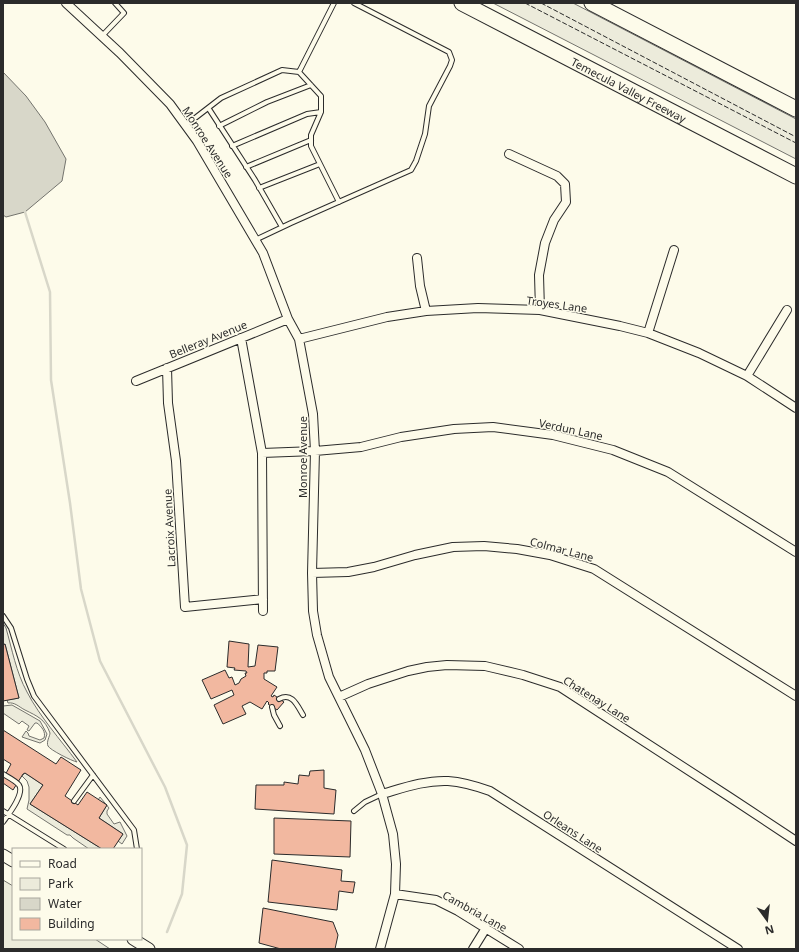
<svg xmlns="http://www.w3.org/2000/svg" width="799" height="952" viewBox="0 0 799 952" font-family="'Noto Sans',sans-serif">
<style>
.green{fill:#ecebdb;stroke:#74746e}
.water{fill:#d8d7c9;stroke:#74746e}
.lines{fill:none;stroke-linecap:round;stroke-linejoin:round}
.stream{stroke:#d8d7c9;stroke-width:2.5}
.building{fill:#f2b8a0;stroke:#2b2b2b}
.service-casing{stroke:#2b2b2b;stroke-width:6}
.minor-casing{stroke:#2b2b2b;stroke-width:10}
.secondary-casing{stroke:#2b2b2b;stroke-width:13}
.motorway-casing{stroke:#2b2b2b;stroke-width:17}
.service{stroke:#fdfbea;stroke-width:4}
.minor{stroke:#fdfbea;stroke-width:8}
.secondary{stroke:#fdfbea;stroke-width:11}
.motorway{stroke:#fdfbea;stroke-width:15}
.fence{stroke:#2b2b2b;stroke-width:1;stroke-dasharray:5 2;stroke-linecap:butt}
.labels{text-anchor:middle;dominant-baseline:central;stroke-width:3;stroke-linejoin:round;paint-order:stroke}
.street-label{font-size:11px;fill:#2b2b2b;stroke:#fdfbea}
</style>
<rect width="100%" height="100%" fill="#fdfbea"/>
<path class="green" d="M493,3H573L796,119V159Z
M3,623L6,628C12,649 16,672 27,692C40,717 60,739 77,762C72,761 50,750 48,746C46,742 50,736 50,733C45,719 37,716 25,710C19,707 15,702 8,703L7,700L19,698L5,644L3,645Z
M12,705L40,721L47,734L45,740L40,743L22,737L26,731L28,733L29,736L40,740L44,738C46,732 42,727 37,723H35L29,731L27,730L29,726L22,721L19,724L3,713V706Z
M25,773L43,785L30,804L102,849H89L73,838L70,835H67L27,809L29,800V787L27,781L22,776Z
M100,797L109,808L107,811V814L114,824L120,822L127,836L122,844L118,841L123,834L99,818L107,805L98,800Z
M3,880L13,886V939H95L110,949H3Z"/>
<path class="water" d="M3,72L26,96L45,122L66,159L62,181L25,212L6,217L3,215Z"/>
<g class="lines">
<path class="stream" d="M25,212L50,292L51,380L70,503L81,589L100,661L165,787L187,845L182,894L167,932"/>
</g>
<path class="building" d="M229,641L249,644L248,667L255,666L258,645L278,647L275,671H267V673H264V679L277,687L271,696L273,697L274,695L284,702L277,710L268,704L269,703L267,701L262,709L250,702L242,706L246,714L223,724L214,705L234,695L232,690L211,699L202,680L225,670L229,678L232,677L235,685L239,683L241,679L246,676L245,673H247L246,671L234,670L235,668L227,667Z
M5,644L19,698L3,701V645Z
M3,730L56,764L61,757L81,770L65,796L78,805L87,792L107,805L99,818L123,834L113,849H102L30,804L43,785L25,773L23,774L13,790L3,783V779L11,764L3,759Z
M324,770V788L336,790L334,814L255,809L256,785H284V782L298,784L299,775L309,776L310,771Z
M274,818L351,821L350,857L274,854Z
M272,860L342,870L341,881L355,882L353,893L339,891L337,910L268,902Z
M263,908L333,922L338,935L335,949H281L259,943Z"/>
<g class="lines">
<g class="service-casing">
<path id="service" d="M102,36L124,13L115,3
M299,72L334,3
M209,109L255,180L282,227
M186,125L221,98L282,70L299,72L321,96V112L311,135V146L339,202
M219,126L267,102L311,85
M232,146L307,114L321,112
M246,167L311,140
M259,188L320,164
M255,240L291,223L411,170L416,161L425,134L429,106L450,66L452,60L449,52L354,3
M3,616L11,628L27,679L34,696L134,830L137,849
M279,699C292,692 297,705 303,715
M272,707L274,715L280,726
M3,774C8,777 16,781 19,785C25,794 8,815 3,822
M74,801L93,775
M3,811L64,849
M354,811L365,802L382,794"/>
</g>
<g class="minor-casing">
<path id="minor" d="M66,3L120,53L170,104L197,141L263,253L288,319L299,339L313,414L315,451L312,573L313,611L317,635L329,677L365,750L382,794L393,834L396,864L395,894L380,949
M509,154L557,176L565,184L566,202L554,220L545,243L539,275L540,310
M417,258L420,286L426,311
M648,333L674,250
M241,338L262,453L263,611
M299,339L387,317L426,311L478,308L540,310L620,326L648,333L699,353L747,376L796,408
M167,368L168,403L176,461L185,607L263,599
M747,376L787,310
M136,381L288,319
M262,453L315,451L361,447L401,437L454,429L493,427L553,435L613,450L668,472L796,552
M312,573L348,572L374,567L415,555L453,547L484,546L517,549L550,555L594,569L796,696
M339,697L368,684L408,671L427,667L447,665L485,666L523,675L560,687L728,796L796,841
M382,794C403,788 425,780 448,781C463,782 476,786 490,791L738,949
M395,894L436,900L458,911L519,949
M473,949L486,928"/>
</g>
<g class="secondary-casing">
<path id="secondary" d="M3,855L13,861
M133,939L149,949"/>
</g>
<g class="motorway-casing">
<g id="motorway">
<path id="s1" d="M462,3L796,176"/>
<path d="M592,3L796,109"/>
</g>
</g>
<use href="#service" class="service"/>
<use href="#minor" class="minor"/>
<use href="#secondary" class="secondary"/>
<use href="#motorway" class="motorway"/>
<path class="fence" d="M525,3L796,143
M541,3L796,137"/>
</g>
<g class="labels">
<g class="street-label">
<text stroke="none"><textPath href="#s1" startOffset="188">Temecula Valley Freeway</textPath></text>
<text transform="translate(208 142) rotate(57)">Monroe Avenue</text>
<text transform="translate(557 304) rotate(8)">Troyes Lane</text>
<text transform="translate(208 339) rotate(-22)">Belleray Avenue</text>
<text transform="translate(571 429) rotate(12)">Verdun Lane</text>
<text transform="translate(302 457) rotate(-90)">Monroe Avenue</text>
<text transform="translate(169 528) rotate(-93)">Lacroix Avenue</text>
<text transform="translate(562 549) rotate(15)">Colmar Lane</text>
<text transform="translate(597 699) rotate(32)">Chatenay Lane</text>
<text transform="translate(573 831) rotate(33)">Orleans Lane</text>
<text transform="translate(475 911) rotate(29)">Cambria Lane</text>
</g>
</g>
<rect width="799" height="952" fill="none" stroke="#2b2b2b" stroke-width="8"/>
<rect x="12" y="848" width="130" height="92" fill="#fdfbea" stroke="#a9a89e"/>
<rect x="20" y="861" width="20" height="6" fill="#fdfbea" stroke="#a9a89e"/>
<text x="48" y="868" font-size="12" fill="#2b2b2b">Road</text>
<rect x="20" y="878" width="20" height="12" fill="#ecebdb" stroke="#a9a89e"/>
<text x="48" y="888" font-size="12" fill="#2b2b2b">Park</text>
<rect x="20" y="898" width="20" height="12" fill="#d8d7c9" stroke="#a9a89e"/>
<text x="48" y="908" font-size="12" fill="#2b2b2b">Water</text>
<rect x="20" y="918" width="20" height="12" fill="#f2b8a0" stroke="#a9a89e"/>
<text x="48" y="928" font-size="12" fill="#2b2b2b">Building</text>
<g transform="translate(767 920) rotate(165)" stroke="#fdfbea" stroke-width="3" paint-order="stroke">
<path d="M0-3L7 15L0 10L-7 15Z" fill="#2b2b2b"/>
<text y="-6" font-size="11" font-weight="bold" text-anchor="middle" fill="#2b2b2b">N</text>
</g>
</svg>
